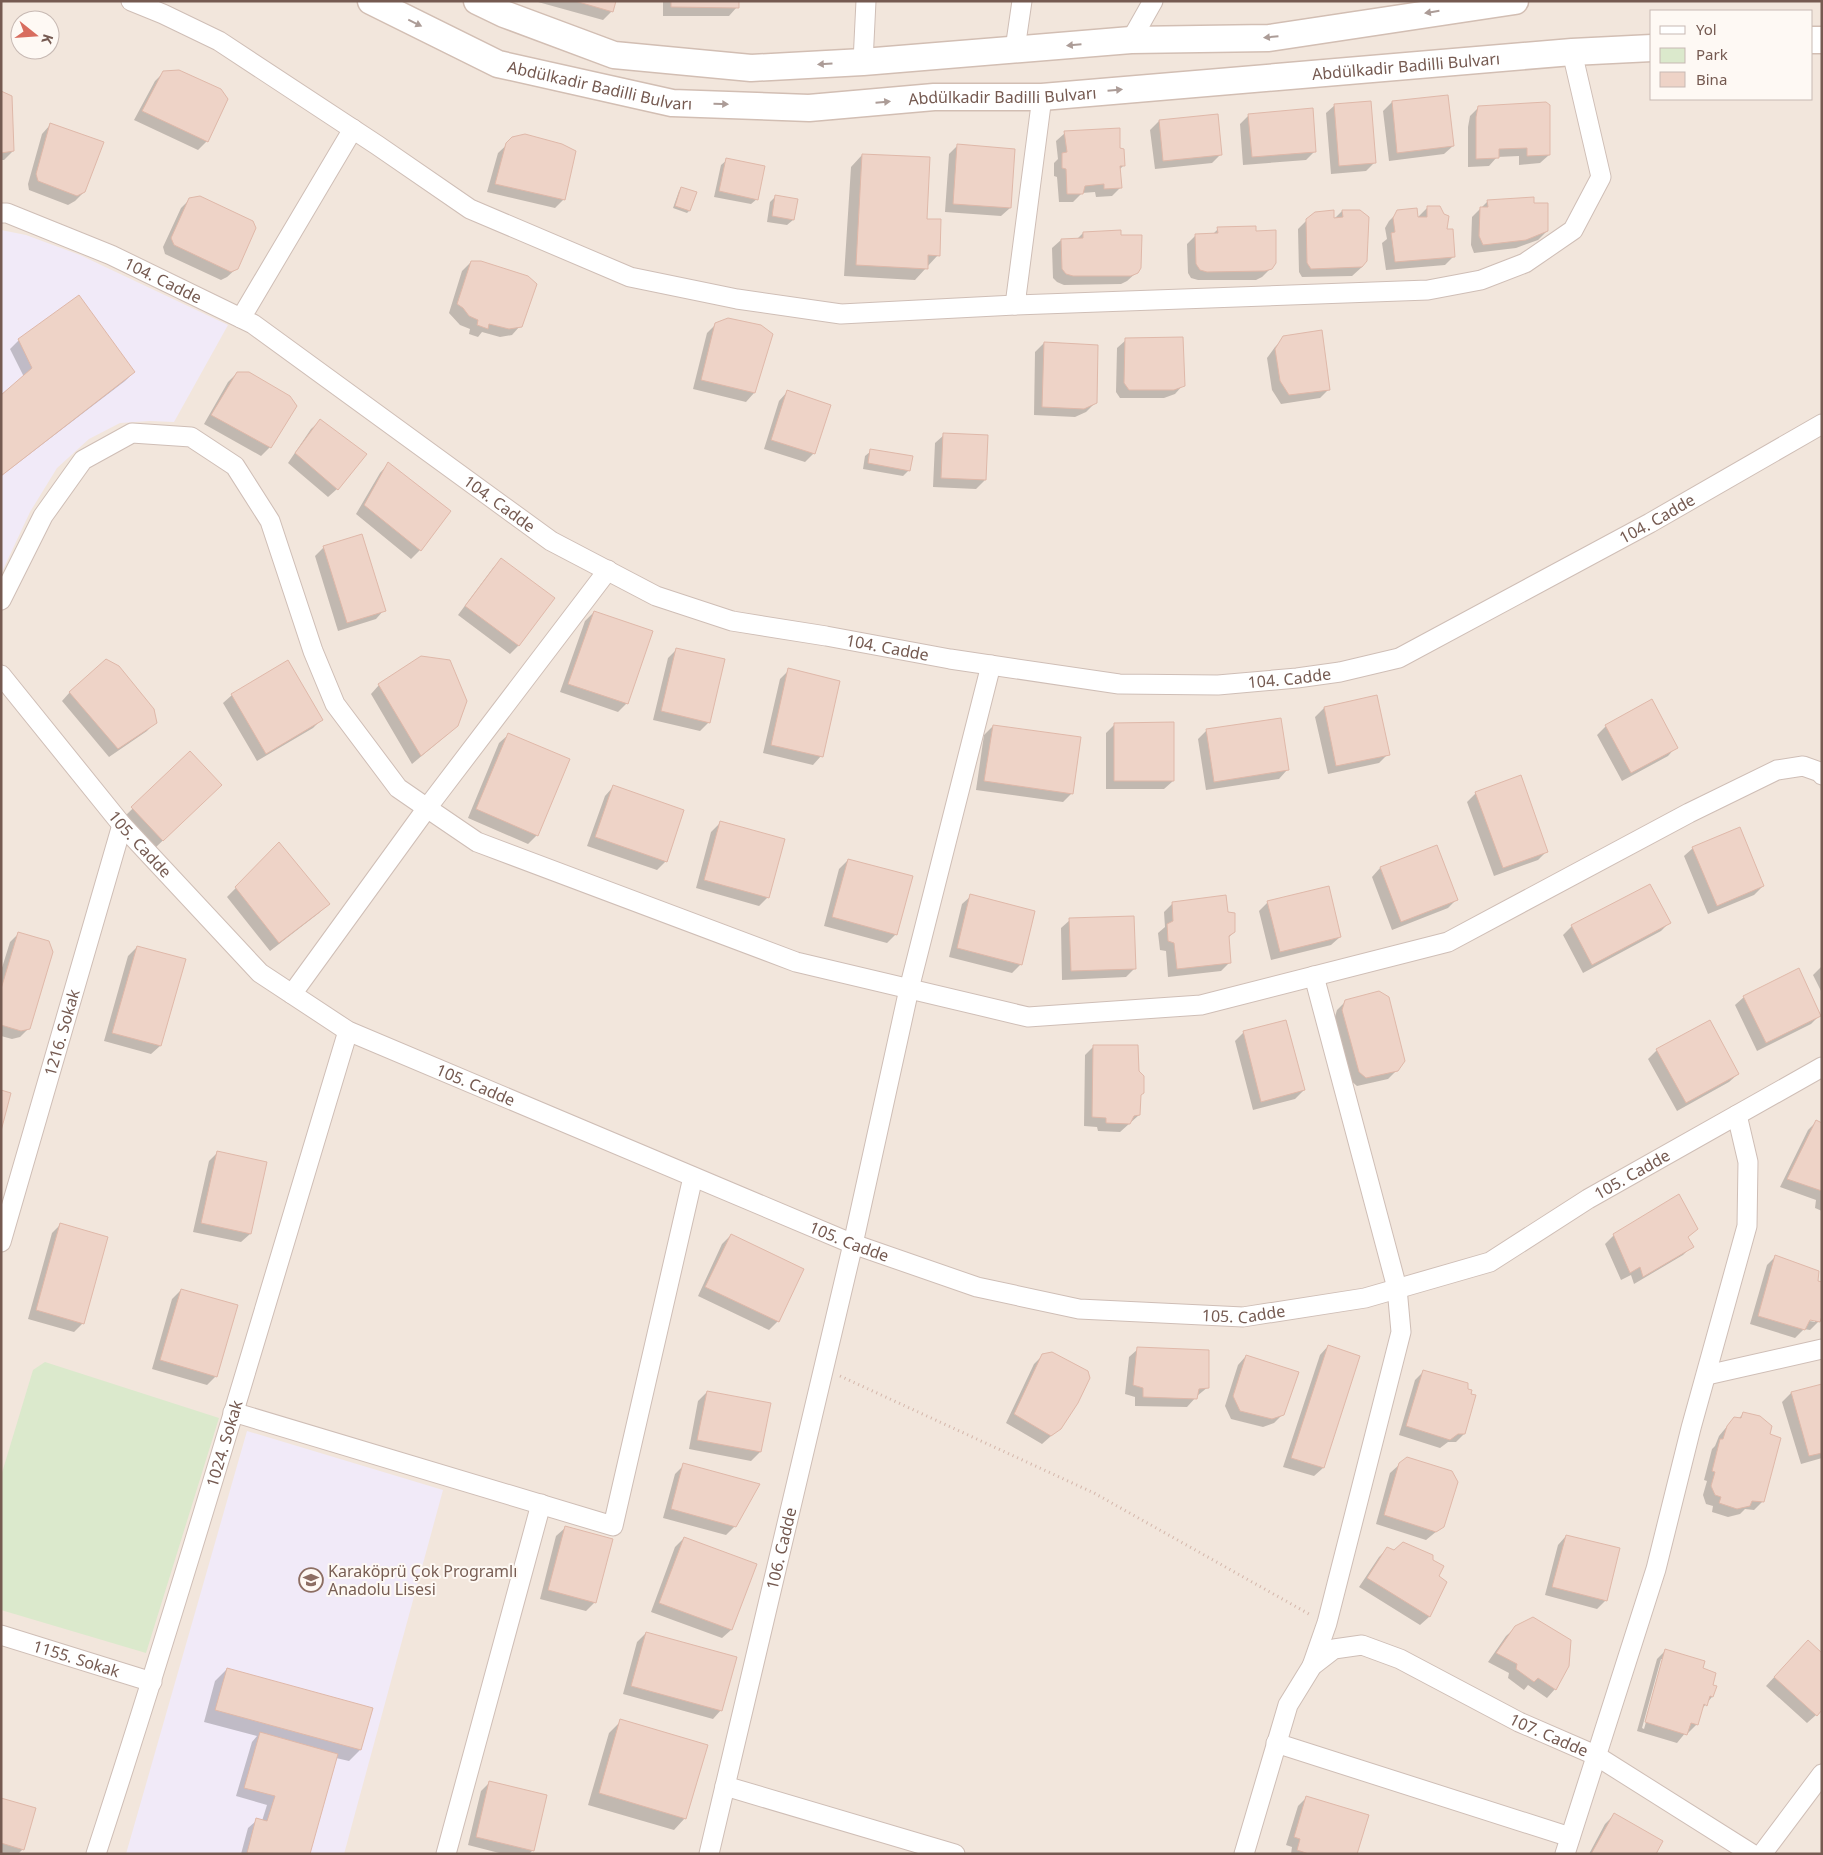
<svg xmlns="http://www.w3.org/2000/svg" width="1823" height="1855" viewBox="0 0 1823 1855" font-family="'Noto Sans',sans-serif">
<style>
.residential{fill:#f2e6dc;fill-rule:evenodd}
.education{fill:#f1eaf8}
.green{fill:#dbe9cc}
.shadow{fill:#0003;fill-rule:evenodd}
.building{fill:#eed3c7;stroke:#dfb8a9}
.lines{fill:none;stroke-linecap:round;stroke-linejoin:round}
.street-casing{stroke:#cfbeb6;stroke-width:21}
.secondary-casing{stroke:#d2beb3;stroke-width:29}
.path{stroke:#d4b6aa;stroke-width:3;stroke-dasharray:1 4;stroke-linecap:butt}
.street{stroke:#fff;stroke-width:19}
.secondary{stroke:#fff;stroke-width:26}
.oneway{fill:#ac9c97}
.labels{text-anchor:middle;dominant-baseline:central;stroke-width:4;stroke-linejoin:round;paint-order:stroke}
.street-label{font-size:16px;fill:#755a51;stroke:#fef9f4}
.education-label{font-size:16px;fill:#785e54;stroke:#fef9f4;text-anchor:start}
</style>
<rect width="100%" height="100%" fill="#fbf4ed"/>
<path class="residential" d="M1,1H1822V1854H1ZM1652,11H1812V99H1652ZM20,20H50V50H20Z"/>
<path class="education" d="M1,230L26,235L80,255L228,325L174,422L150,421L120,423L89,439L57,468L30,512L1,574Z
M247,1431L443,1490L344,1854H126Z"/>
<path class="green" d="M45,1362L219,1418L146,1653L1,1610V1476L33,1370Z"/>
<path class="shadow" d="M615,1L612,11L603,20L538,2Z
M663,1H737V7L729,16H663Z
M164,72L207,141L198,150L134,120L155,81Z
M1,93L13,151L4,160H1Z
M1392,102L1453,146L1444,154L1389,161L1383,111Z
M1335,105L1375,162L1366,171L1331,174L1326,113Z
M1479,107L1549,155L1540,163L1519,165V156L1497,157L1489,166L1468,167V127L1470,116Z
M1249,115L1315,151L1306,160L1243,165L1240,124Z
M1159,121L1221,154L1212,163L1155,169L1150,130Z
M50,125L84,192L75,201L68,205L29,190L28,184L42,134Z
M1065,133L1119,149L1124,165L1119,170L1120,188L1112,196L1096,197L1095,192L1082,193L1073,202H1059L1057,177L1054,176V163L1058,159L1056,141Z
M513,139L564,199L555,208L487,192L498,153Z
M958,145L1010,208L1001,216L945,212L949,154Z
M862,155L926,220L938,255L915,280L844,276L851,167Z
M727,160L757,199L751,204L714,197L721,165Z
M681,188L689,211L687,213L673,208L679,191Z
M776,196L793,220L787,225L767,222L770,202Z
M190,199L237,268L227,277L221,280L165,254L163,247L181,208Z
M1488,201L1533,204L1547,231L1538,240L1516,248L1474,253L1471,245L1472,217Z
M1427,208L1446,230L1453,257L1445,265L1386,270L1382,243L1387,239L1385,228L1389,221L1398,212L1417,218Z
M1342,211L1362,267L1352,276L1302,277L1299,272L1298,229L1307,220H1333Z
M1218,229L1255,232L1271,268L1262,277L1256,280H1198L1191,278L1188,273L1187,244L1196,235H1212Z
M1083,233L1120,236L1137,272L1127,281L1121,284L1064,285L1057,282L1053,278L1052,248L1061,240L1077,239Z
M471,262L520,326L512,335L500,337L482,332L478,337L469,334L470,329L460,325L449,313L462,271Z
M716,324L754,393L746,402L693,389L707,333Z
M1284,338L1329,389L1320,398L1281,404L1272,390L1267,358L1275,347Z
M19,340L134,372L125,381L1,476V396L24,377L10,349Z
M1126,340L1183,385L1175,394L1164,398H1120L1116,392L1117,348Z
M1044,343L1095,403L1086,412L1075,417L1034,415L1035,352Z
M237,373L270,447L261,456L204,424L228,382Z
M787,392L814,453L805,462L764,449L779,401Z
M320,421L337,489L328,497L288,463L311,429Z
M944,435L985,480L976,489L933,487L935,443Z
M871,451L909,470L903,476L863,469L865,456Z
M388,464L449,511L420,550L411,559L356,514L380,473Z
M324,547L384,610L376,619L338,631L315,556Z
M501,560L553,599L518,646L510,654L458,615L493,568Z
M594,612L651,632L626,704L618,712L560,692L585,621Z
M677,649L709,722L700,731L653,720L668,658Z
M789,670L821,756L813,765L763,753L780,679Z
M379,685L448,734L412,764L371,694Z
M70,692L155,722L147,731L109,757L62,701Z
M232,695L321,720L313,728L257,761L223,703Z
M1376,697L1388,754L1379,763L1328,774L1315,717L1324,708Z
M1652,701L1676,747L1668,756L1622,781L1597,735L1606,726Z
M1115,724L1173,781L1164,789H1106V733Z
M993,726L1072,793L1063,802L976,790L984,735Z
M1207,730L1287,770L1279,779L1206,790L1198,739Z
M508,735L537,835L528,844L468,818L499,743Z
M190,753L212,793L154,849L124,817Z
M613,787L666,861L657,870L587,846L605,796Z
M1476,793L1547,851L1538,860L1494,876L1467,802Z
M720,823L768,897L759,906L696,888L711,832Z
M279,844L328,904L319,913L270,951L227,897Z
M1436,847L1456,900L1448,908L1392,930L1372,877L1380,868Z
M1693,848L1763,886L1754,895L1708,914L1684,856Z
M848,860L896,934L887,943L824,926L839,869Z
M971,896L1021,964L1012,973L949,957L962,904Z
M1268,902L1340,937L1331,945L1271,960L1259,911Z
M1173,903L1227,913L1234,932L1228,938L1230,962L1221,971L1168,977L1166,951L1160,950L1158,933L1165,927L1164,912Z
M1070,920L1134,969L1126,977L1062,980L1061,928Z
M1669,923L1661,931L1583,973L1563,935L1572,926Z
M19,933L29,1028L20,1037L12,1039L1,1036V971L10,942Z
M137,947L160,1046L151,1054L104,1041L128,956Z
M1822,966V993L1813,975Z
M1744,997L1820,1015L1811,1024L1757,1051L1735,1005Z
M1346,1001L1397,1070L1388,1079L1357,1086L1350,1080L1334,1020L1337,1010Z
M1285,1021L1304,1090L1295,1099L1253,1110L1235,1041L1243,1033Z
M1094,1046L1140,1095L1139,1115L1120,1132L1098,1131L1097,1127L1084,1126L1085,1055Z
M1657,1050L1738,1074L1729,1082L1677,1111L1648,1059Z
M1816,1122L1822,1124V1211L1815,1208L1816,1200L1780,1187L1808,1130Z
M218,1152L250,1234L241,1242L193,1232L209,1161Z
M60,1225L83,1323L74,1332L28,1319L52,1233Z
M1696,1229L1687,1238L1692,1246L1683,1255L1634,1284L1631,1275L1621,1280L1605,1244L1614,1235Z
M731,1235L778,1321L769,1330L698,1296L722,1244Z
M1775,1257L1819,1321L1810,1330L1804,1329L1795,1338L1750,1324L1767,1265ZM1804,1320H1815V1322Z
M181,1290L216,1376L207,1385L152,1369L172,1299Z
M1328,1346L1358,1357L1323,1468L1314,1476L1283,1467L1320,1355Z
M1138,1349L1208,1387L1197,1396L1187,1407L1135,1406V1397L1125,1394L1129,1357Z
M1043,1355L1060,1428L1042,1444L1006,1423L1034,1364Z
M1246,1356L1283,1414L1274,1423L1263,1427L1231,1419L1225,1406L1238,1365Z
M1424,1371L1467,1390L1469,1395L1464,1434L1456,1442H1448L1440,1448L1399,1435L1415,1380Z
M1822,1385V1458L1801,1464L1782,1402L1791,1393Z
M707,1392L769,1404L760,1452L751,1461L689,1449L698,1401Z
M1744,1413L1763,1501L1754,1510L1745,1509L1740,1514L1728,1517L1712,1512L1713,1506L1706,1504L1703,1495L1707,1481L1704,1480L1712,1449L1715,1446L1719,1436L1734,1418L1738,1419Z
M1400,1464L1443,1526L1426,1540L1376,1524L1390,1473Z
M684,1465L735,1526L726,1535L663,1518L675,1474Z
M565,1528L595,1602L586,1611L540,1599L556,1536Z
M1566,1536L1606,1600L1597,1609L1545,1595L1558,1545Z
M684,1538L731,1630L722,1638L651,1612L675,1547Z
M1387,1549L1395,1551L1446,1582L1429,1617L1420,1625L1359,1587L1379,1557Z
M1516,1627L1555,1689L1547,1698L1528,1685L1524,1690L1508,1678L1509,1673L1488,1662L1506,1636Z
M646,1633L721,1710L713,1719L623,1694L637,1642Z
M1799,1650L1816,1715L1807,1723L1766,1686Z
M1665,1651L1702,1669L1712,1686V1697L1701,1710L1697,1724L1688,1733L1686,1732L1677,1743L1637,1731L1657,1659ZM1661,1659H1664L1644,1729L1642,1728Z
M227,1669L360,1750L349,1761L336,1758L309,1854H241L248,1828L257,1820L262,1821L267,1805L236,1796L252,1742L257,1736L204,1722L215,1681Z
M621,1721L685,1818L674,1830L588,1805L609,1733Z
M490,1782L533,1850L529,1854H503L468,1845L481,1791Z
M1306,1798L1356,1854H1291L1292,1847L1286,1845L1298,1806Z
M1,1799L23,1849L18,1854H1Z
M1614,1815L1655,1854H1589L1605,1824Z"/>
<path class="building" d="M575,1H616L613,12Z
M671,1H739V8L671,7Z
M179,70L221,89L228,99L208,142L142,111L163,71Z
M1,91L12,96L14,151L1,153Z
M1448,95L1454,146L1397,153L1392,101Z
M1371,101L1376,163L1339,166L1334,104Z
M1546,102L1550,105V155L1527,156V148L1499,149V158L1476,159V117L1478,106Z
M1313,108L1316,152L1252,157L1248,114Z
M1218,114L1222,155L1163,161L1159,120Z
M50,123L104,142L85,192L77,196L38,181L36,174Z
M1120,128V148L1124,149L1125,166H1120L1122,188L1104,189V184L1085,186L1083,194H1067L1066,169L1062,168V153L1067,152L1064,131Z
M525,134L562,144L576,151L565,200L495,184L506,143L512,137Z
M957,144L1015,149L1011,208L953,204Z
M862,154L930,157L927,219H941L940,256L928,255V269L856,265Z
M726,158L765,166L758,200L719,191Z
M681,187L697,192L690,211L675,206Z
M775,195L798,199L794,220L772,216Z
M200,196L253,221L256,228L238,269L231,272L174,245L171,238L189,198Z
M1534,197V203H1548V231L1526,240L1483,245L1479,236L1480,207H1488L1487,200Z
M1427,206H1440L1444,214L1449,216L1447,229H1453L1455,257L1395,262L1391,233L1395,232L1393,218L1397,210L1417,208L1418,217H1427Z
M1334,210V218L1343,217L1342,210H1360L1369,217L1367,261L1362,267L1311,269L1307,263L1306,219L1315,212Z
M1256,226V231L1276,230V263L1272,269L1265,271L1207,272L1200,270L1196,264L1195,234L1218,233L1217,227Z
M1121,230V235H1142L1141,268L1138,273L1131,276H1073L1066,274L1062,269L1061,239L1083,238V232Z
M471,261H481L528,276L537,284L522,327L509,329L489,324L488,329L477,325L478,320L469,316L463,308L457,304Z
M79,295L135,372L1,476V395L32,368L18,339Z
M728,318L761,325L773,334L755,393L701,380L715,323Z
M1322,330L1330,390L1289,395L1280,381L1275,349L1283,336Z
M1183,337L1185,386L1174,390H1129L1124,383L1125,338Z
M1044,342L1098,345L1097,403L1084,409L1042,407Z
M237,372H249L290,396L297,406L271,448L211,415Z
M787,390L831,405L815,454L771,440Z
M320,419L367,454L338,490L295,453Z
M943,433L988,435L986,480L941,478Z
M870,449L913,456L910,471L868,463Z
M388,462L451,511L421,551L364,505Z
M362,534L386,611L347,623L323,546Z
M501,558L555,598L519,646L465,606Z
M594,611L653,631L628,704L568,684Z
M676,648L725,659L710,723L661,711Z
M421,656L450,660L467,701L458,726L421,756L378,684Z
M106,659L119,666L154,709L157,723L118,749L69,692Z
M288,660L323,720L266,754L231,694Z
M788,668L840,681L823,757L771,745Z
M1377,695L1390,755L1336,766L1324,707Z
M1652,699L1678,748L1631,773L1605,725Z
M1281,718L1289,770L1214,782L1206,729Z
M1174,722V781H1114V723Z
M993,725L1081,737L1073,794L984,781Z
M508,733L570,759L538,836L476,809Z
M190,751L222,785L163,841L131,807Z
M1521,775L1548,852L1503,868L1475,792Z
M613,785L684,810L667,862L595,837Z
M720,821L785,839L769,898L704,880Z
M1740,827L1764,886L1717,906L1692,847Z
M279,842L330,904L279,943L235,887Z
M1437,845L1458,900L1401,922L1380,867Z
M848,859L913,876L897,935L832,917Z
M1650,884L1671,923L1592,965L1571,925Z
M1329,886L1341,937L1280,952L1267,901Z
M970,894L1035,911L1022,965L957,948Z
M1226,895L1228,912L1235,913V932L1229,936L1231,963L1177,969L1174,943L1168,941L1167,924L1173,921L1172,902Z
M1134,916L1136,969L1071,971L1069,918Z
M18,932L49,941L53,952L30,1029L21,1031L1,1025V989Z
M137,946L186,959L161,1046L112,1033Z
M1799,968L1821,1016L1766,1043L1743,996Z
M1379,991L1389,997L1405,1061L1398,1071L1366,1078L1359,1072L1342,1010L1345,1000Z
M1286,1020L1305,1090L1261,1102L1243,1031Z
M1710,1020L1739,1074L1686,1103L1656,1049Z
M1093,1045H1138L1139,1071L1144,1076V1093L1141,1095L1140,1115L1134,1116L1130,1124L1106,1123V1118L1092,1117Z
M1,1090L11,1093L1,1131Z
M1816,1120L1822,1123V1191L1787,1179Z
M217,1151L267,1162L251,1234L201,1223Z
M1679,1194L1698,1229L1688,1237L1694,1247L1643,1277L1640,1267L1630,1273L1613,1234Z
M60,1223L108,1237L84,1324L36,1310Z
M731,1234L804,1269L779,1322L705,1287Z
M1775,1255L1819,1271L1818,1281L1822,1282V1316L1820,1322L1810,1320L1805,1330L1758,1316Z
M181,1289L238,1305L217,1377L160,1360Z
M1328,1345L1360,1356L1324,1468L1291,1458Z
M1137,1347L1209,1350V1388L1199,1389L1197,1399L1143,1397V1388L1133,1385Z
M1052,1352L1088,1371L1090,1378L1078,1403L1061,1429L1051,1436L1014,1414L1042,1354Z
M1246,1355L1299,1372L1284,1415L1272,1419L1240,1411L1233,1396Z
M1423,1370L1468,1383V1389L1472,1390L1471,1394L1476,1395L1465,1434H1458L1450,1440L1406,1426Z
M1822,1384V1453L1809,1456L1791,1392Z
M707,1391L771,1403L761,1452L697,1440Z
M1743,1412L1760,1416L1772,1426L1770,1434L1781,1438L1764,1502L1752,1501L1750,1506L1737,1509L1719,1503L1721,1497L1715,1495L1711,1486L1715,1472L1712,1471L1720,1439H1723L1727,1426L1734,1417L1741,1418Z
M1407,1457L1452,1471L1458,1482L1444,1527L1436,1532L1384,1515L1399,1463Z
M683,1463L760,1484L736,1527L671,1509Z
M565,1526L613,1539L596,1603L548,1590Z
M1566,1535L1620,1548L1607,1601L1552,1587Z
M684,1537L757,1564L732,1630L659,1603Z
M1403,1542L1433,1555V1560L1444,1566L1439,1576L1447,1582L1430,1617L1367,1578L1387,1547L1394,1550Z
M1533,1617L1571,1640L1569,1666L1556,1690L1538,1678L1534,1682L1516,1669L1517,1664L1496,1653L1515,1626Z
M646,1632L737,1657L722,1711L631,1686Z
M1808,1640L1822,1653V1710L1817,1716L1774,1677Z
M1665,1649L1705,1661L1703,1668L1716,1673L1713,1685L1717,1686L1713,1697L1710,1696L1707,1706L1704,1704L1698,1725L1691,1723L1687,1735L1645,1722Z
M227,1668L373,1708L361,1750L215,1710Z
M620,1719L708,1745L686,1819L599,1793Z
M260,1732L338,1754L310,1854L247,1853L256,1818L267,1821L275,1796L244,1788Z
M489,1781L547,1795L534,1851L476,1837Z
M1306,1796L1369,1815L1357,1854H1309L1297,1850L1300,1839L1294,1837Z
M1,1798L36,1808L24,1850L1,1843Z
M1614,1813L1663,1841L1656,1854H1591Z"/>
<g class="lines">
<g class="street-casing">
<g id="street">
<path d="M131,1L163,14L219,41L377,145L470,209L630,277L737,299L841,314L1015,305"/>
<path d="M1131,40L1153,1"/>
<path d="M1015,49L1022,1"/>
<path d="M863,62L866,1"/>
<path d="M1042,97L1015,305L1428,290L1481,280L1525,263L1573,230L1601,177L1572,52"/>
<path id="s1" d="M1,213H7L111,255L253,324L551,541L656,596L732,621L826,636L950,659L1119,684L1218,685L1297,678L1340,672L1399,658L1650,523L1822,424"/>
<path d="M241,318L353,129"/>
<path d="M1,600L43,516L83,460L132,433L191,437L235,466L270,521L313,651L335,704L398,788L427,808L477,842L796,962L1028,1017L1201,1005L1448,942L1689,813L1777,770L1803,766L1820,772L1822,775"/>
<path id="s2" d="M1,675L122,825L260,973L348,1031L853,1244L977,1287L1079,1309L1243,1317L1365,1298L1490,1262L1588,1199L1822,1067"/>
<path d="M292,994L427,808L608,570"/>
<path id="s3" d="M1,1242L122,825"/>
<path d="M1707,1375L1822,1349"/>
<path d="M233,1412L613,1526L693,1177"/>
<path id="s4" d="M1,1635L152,1682"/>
<path d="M1312,1666L1327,1623L1401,1332L1397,1288L1314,976"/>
<path d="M1276,1743L1570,1837"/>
<path d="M725,1786L955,1854"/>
<path id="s5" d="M96,1854C185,1581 265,1306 348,1031"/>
<path d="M446,1854L541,1504"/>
<path id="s6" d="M709,1854L853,1244L909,989L991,665"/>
<path id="s7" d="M1244,1854L1288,1705L1312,1666L1334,1649L1362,1645L1400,1659L1519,1722L1595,1755L1752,1854"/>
<path d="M1565,1854L1656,1569L1691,1428L1747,1226L1748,1162L1737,1115"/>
<path d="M1762,1854L1822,1774"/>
</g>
</g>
<g class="secondary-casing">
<g id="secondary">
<path id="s8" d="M371,1L498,64L672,103L809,108L934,97H1042L1572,52L1652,48"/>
<path d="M477,1L504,14L614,55L751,68L863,62L1131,40L1269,38L1515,1"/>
<path d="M1812,40H1822"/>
</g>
</g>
<path class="path" d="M840,1376L1094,1493L1309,1614"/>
<use href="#street" class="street"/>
<use href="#secondary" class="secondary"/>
</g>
<defs><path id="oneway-solid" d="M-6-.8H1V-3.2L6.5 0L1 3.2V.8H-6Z" transform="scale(1.25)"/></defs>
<g class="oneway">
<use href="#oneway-solid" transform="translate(1432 12) rotate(171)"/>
<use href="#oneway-solid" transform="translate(415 23) rotate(26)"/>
<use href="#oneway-solid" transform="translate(1271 37) rotate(174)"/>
<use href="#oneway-solid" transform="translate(1074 45) rotate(175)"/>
<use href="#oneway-solid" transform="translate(825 64) rotate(177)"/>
<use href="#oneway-solid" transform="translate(1115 90) rotate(-5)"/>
<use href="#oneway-solid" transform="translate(883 102) rotate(-5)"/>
<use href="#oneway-solid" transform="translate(721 104) rotate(2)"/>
</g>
<defs>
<g id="school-ring" transform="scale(1.25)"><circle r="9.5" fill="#fef9f4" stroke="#8d6e63" stroke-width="1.5"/><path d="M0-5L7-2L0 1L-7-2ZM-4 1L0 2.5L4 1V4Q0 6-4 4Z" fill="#8d6e63"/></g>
</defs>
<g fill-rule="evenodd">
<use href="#school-ring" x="311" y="1580"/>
</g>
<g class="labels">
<g class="street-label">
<text stroke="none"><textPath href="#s8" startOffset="1056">Abdülkadir Badilli Bulvarı</textPath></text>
<text stroke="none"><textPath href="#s8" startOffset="246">Abdülkadir Badilli Bulvarı</textPath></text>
<text stroke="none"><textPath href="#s8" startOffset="651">Abdülkadir Badilli Bulvarı</textPath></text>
<text stroke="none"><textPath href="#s1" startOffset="176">104. Cadde</textPath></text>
<text stroke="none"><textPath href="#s1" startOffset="581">104. Cadde</textPath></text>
<text stroke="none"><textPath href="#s1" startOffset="1811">104. Cadde</textPath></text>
<text stroke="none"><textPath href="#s1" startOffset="1001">104. Cadde</textPath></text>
<text stroke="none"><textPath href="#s1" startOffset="1406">104. Cadde</textPath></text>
<text stroke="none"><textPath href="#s2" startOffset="219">105. Cadde</textPath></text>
<text stroke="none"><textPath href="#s3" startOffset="218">1216. Sokak</textPath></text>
<text stroke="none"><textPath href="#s2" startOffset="639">105. Cadde</textPath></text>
<text stroke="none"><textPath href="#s2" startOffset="1869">105. Cadde</textPath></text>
<text stroke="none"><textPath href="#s2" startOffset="1044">105. Cadde</textPath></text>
<text stroke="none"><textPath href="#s2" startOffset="1449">105. Cadde</textPath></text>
<text stroke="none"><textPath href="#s5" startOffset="430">1024. Sokak</textPath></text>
<text stroke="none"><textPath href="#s6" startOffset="314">106. Cadde</textPath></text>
<text stroke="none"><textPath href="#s4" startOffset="79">1155. Sokak</textPath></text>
<text stroke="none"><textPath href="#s7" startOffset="465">107. Cadde</textPath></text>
</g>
<g class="education-label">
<text x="328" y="1571">Karaköprü Çok Programlı<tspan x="328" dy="18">Anadolu Lisesi</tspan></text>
</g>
</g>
<rect width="1823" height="1855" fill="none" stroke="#755a51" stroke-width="5"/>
<rect x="1650" y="10" width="162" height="90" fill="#fef9f4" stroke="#c7b9b3"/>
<rect x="1660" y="26" width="25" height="8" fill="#ffffff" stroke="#c7b9b3"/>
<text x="1696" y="35" font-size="15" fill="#755a51">Yol</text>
<rect x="1660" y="48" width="25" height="15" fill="#dbe9cc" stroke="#c7b9b3"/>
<text x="1696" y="60" font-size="15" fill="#755a51">Park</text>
<rect x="1660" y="72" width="25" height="15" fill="#eed3c7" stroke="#c7b9b3"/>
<text x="1696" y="85" font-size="15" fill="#755a51">Bina</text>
<g transform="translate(35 35) rotate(107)"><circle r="24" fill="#fef9f4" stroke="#c7b9b3"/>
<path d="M0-4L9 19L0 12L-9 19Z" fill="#d86d5f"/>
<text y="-8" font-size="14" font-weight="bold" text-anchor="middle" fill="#755a51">K</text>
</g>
</svg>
